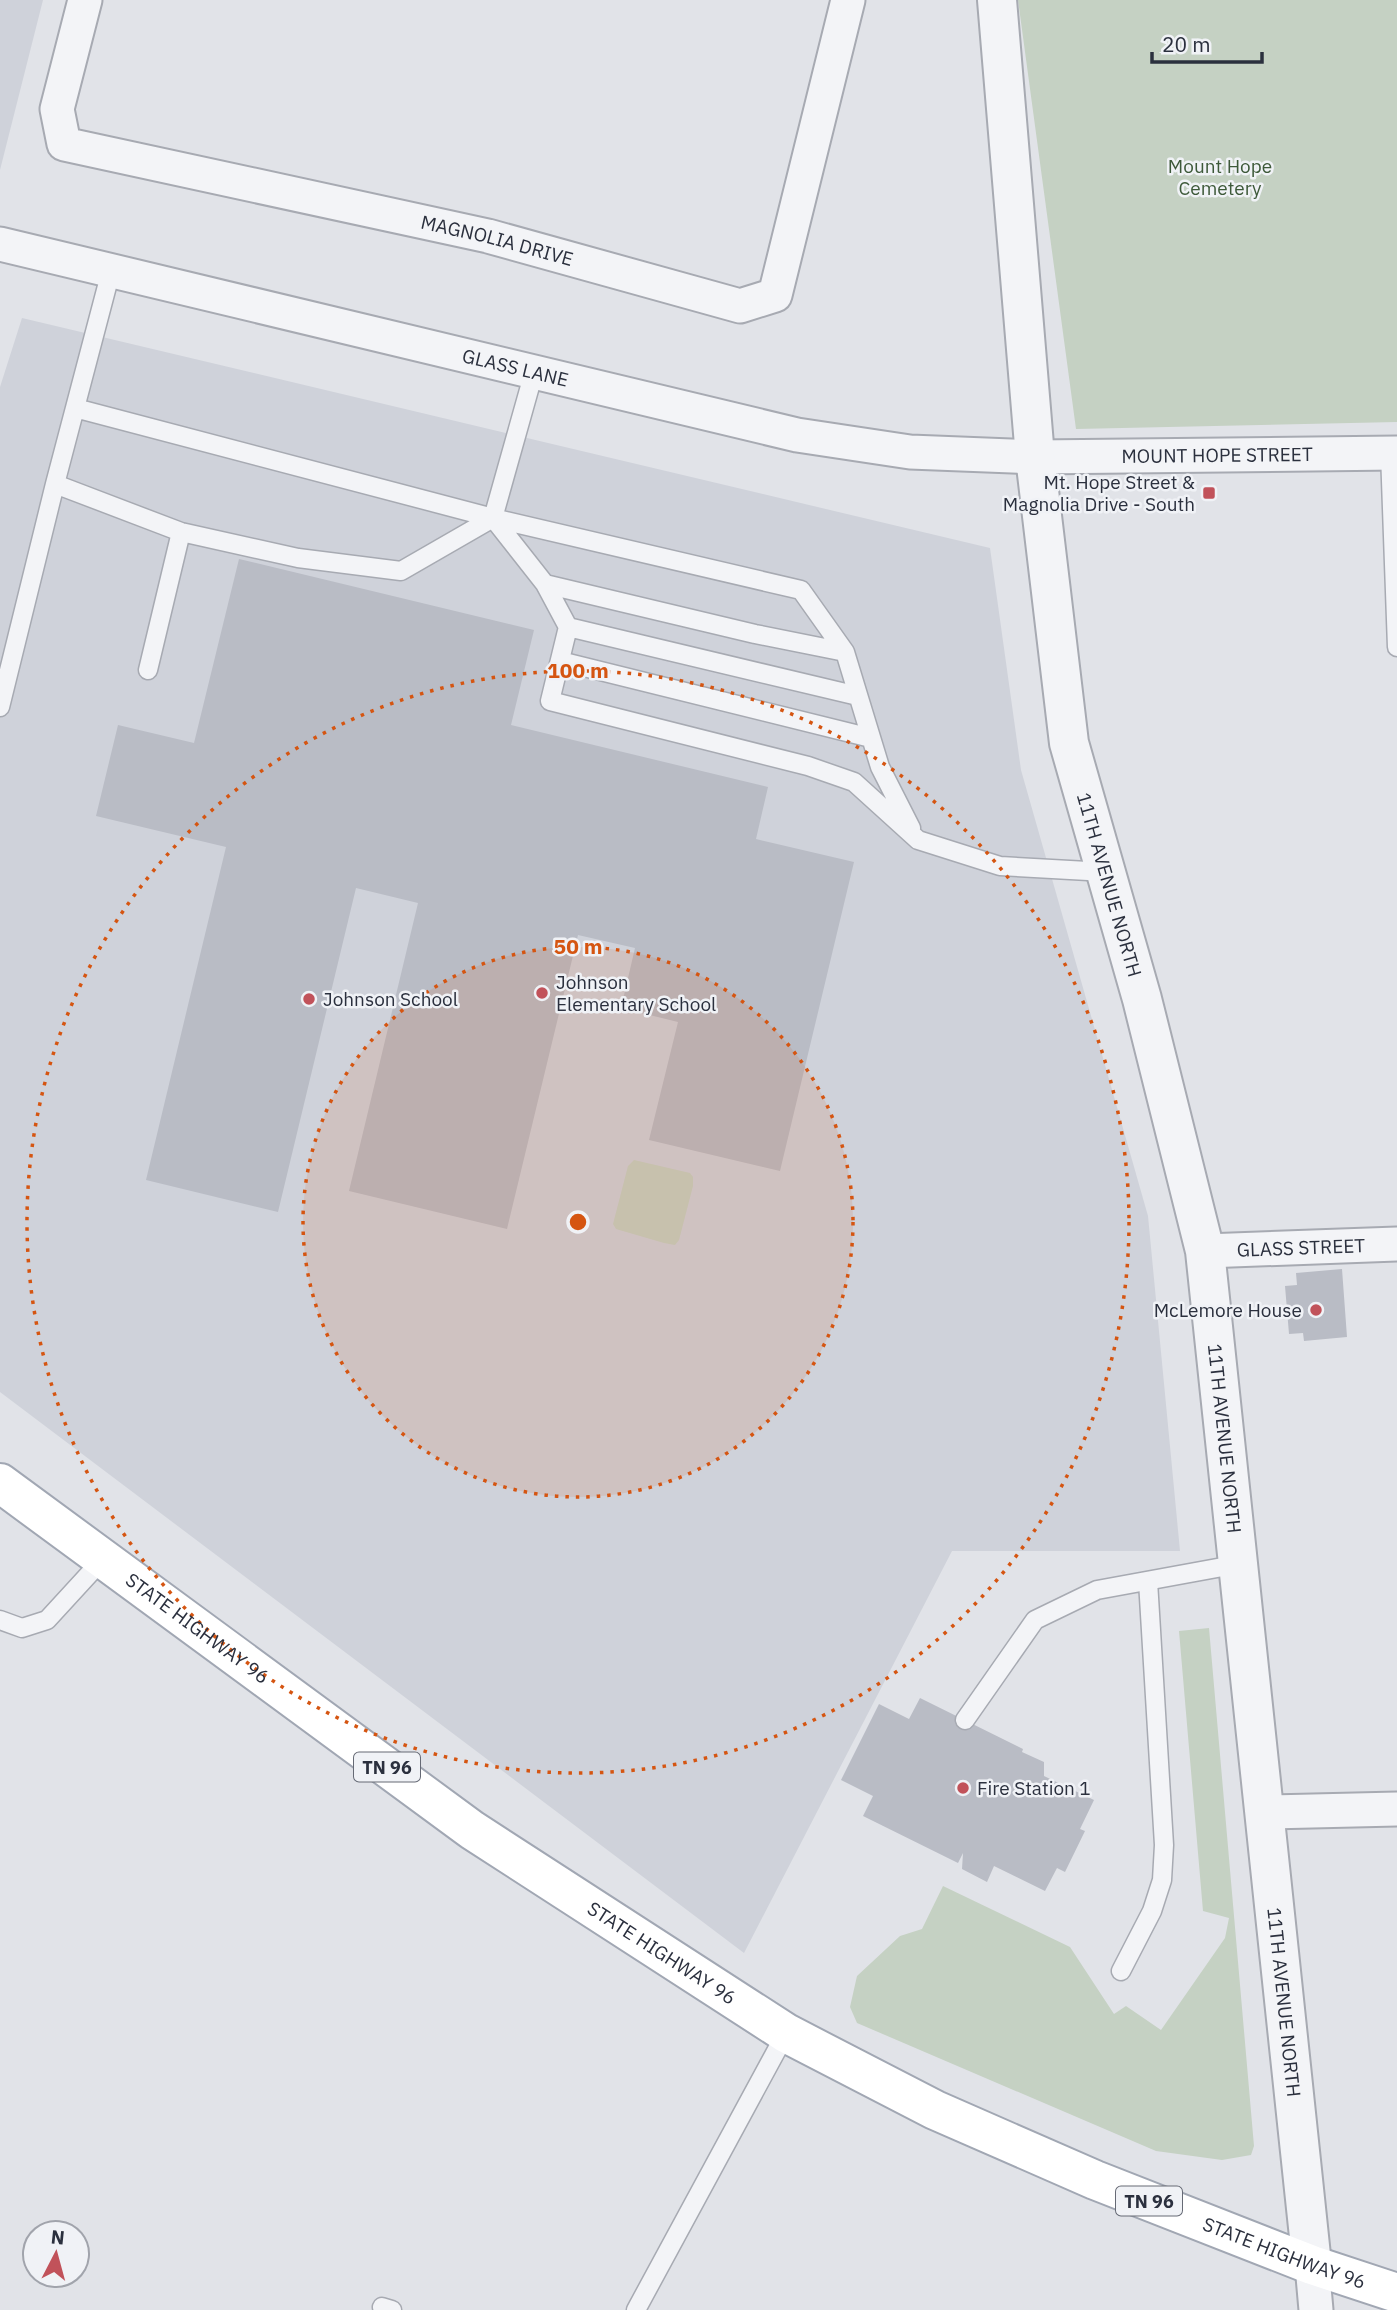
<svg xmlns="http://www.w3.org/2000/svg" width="1397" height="2310" viewBox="0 0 1397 2310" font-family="'IBM Plex Sans',sans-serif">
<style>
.built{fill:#cfd2da}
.green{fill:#c5d1c3}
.building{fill:#b9bcc5}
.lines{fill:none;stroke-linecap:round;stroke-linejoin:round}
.service-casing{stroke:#a7aab2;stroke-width:21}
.minor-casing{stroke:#a7aab2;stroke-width:37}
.tertiary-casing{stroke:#a7aab2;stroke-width:42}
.primary-casing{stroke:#a1a7b3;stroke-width:42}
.service{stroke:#f3f4f7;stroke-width:18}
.minor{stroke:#f3f4f7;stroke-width:33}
.tertiary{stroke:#f3f4f7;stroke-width:38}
.primary{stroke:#fff;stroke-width:38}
.ring{fill:none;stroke:#d55511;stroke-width:3.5;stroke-dasharray:3.5 7}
.poi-dot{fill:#c1525a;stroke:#f0f2f6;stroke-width:2.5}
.labels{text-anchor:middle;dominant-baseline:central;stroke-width:5;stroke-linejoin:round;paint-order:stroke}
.shield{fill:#f0f2f6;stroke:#666a75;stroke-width:2}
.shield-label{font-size:18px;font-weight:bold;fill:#2b303e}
.park-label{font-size:19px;fill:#3d5939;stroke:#f0f2f6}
.street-label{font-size:19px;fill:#2b303e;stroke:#f0f2f6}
.poi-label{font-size:19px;fill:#2b303e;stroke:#f0f2f6;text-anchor:start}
.centre{fill:#d55511;stroke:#f0f2f6;stroke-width:3.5}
.ring-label{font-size:21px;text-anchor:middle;font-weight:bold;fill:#d55511;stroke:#f0f2f6;stroke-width:5;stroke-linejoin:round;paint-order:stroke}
</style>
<rect width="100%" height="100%" fill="#e1e3e8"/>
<path class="built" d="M0,0H43L0,170Z
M22,318L990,548L1021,770L1148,1216L1180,1551H952L744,1953L0,1392V387Z"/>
<path class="green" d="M1018,0H1397V422L1076,429Z
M634,1160L690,1173L693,1177V1186L679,1240L675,1245L664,1243L616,1229L613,1224L628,1166Z
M1209,1628L1254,2146L1251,2155L1222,2160L1156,2151L857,2023L850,2007L857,1976L900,1936L922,1929L943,1886L1070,1947L1114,2014L1126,2006L1161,2030L1225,1938L1229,1918L1203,1911L1179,1631Z"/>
<path class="building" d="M239,559L534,630L511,725L768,787L756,839L854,862L780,1171L649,1140L678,1022L621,1008L635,948L578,935L507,1229L349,1191L418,903L356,888L278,1212L146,1180L226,847L96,816L118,725L194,743Z
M1342,1269L1347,1337L1304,1341L1303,1333L1289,1334L1285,1286L1297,1285L1296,1273Z
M920,1698L1023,1749L1022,1752L1044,1762V1776L1094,1800L1080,1829L1085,1831L1065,1872L1057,1868L1045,1891L994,1866L987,1882L962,1869L963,1853L958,1863L863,1816L873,1796L841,1780L879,1704L909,1719Z"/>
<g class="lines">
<g class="service-casing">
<path id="service" d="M75,408L493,518L801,590L845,652
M1390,453L1397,647
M55,484L181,532L298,558L401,571L493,518L534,372
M493,518L545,584L568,627L550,701L808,766L854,782L918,840L1000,866L1106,872
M545,584L755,634L845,652L880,767L911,828
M568,627L858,696
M560,661L871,738
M148,670L181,532
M0,707L55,484L111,271
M0,1620L22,1628L47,1620L103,1559
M965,1720L1035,1620L1097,1590L1239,1564
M1121,1971L1152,1911L1162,1880L1164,1845L1148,1581
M382,2307L392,2310
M636,2310L786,2033"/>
</g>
<g class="minor-casing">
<g id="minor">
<path id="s1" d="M85,0L57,109L64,144L488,236L740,306L775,295L848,0"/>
<path id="s2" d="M0,244L797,435L910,452L1035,457L1397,453"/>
<path id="s3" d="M1205,1251L1397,1244"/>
<path d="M1265,1812L1397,1809"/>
<path d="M1312,2265L1316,2310"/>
</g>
</g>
<g class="tertiary-casing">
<g id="tertiary">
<path id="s4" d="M997,0L1035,457L1069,743L1142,999L1205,1251L1312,2265"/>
</g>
</g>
<g class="primary-casing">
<g id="primary">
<path id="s5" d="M0,1483L472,1830L786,2033L935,2110L1095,2180L1312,2265L1397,2293"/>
</g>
</g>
<use href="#service" class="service"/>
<use href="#minor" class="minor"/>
<use href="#tertiary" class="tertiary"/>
<use href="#primary" class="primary"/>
</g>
<circle cx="578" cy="1222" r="275" fill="#d55511" fill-opacity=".12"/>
<g class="ring">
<circle cx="578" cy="1222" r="275"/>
<circle cx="578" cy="1222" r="551"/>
</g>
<g class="poi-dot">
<rect x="1202" y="486" width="14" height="14" rx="3.5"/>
<circle cx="542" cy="993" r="7"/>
<circle cx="309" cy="999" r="7"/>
<circle cx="1316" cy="1310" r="7"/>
<circle cx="963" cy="1788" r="7"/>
</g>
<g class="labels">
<g class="shield">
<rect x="354" y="1752.5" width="66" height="29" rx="5"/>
<rect x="1116" y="2186.5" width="66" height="29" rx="5"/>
</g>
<g class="shield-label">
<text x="387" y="1767">TN 96</text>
<text x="1149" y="2201">TN 96</text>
</g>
<g class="park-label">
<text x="1220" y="166">Mount Hope<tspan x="1220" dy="22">Cemetery</tspan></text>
</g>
<g class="street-label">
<text stroke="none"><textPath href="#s1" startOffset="592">MAGNOLIA DRIVE</textPath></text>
<text stroke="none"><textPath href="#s2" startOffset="530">GLASS LANE</textPath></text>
<text stroke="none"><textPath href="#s2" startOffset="1241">MOUNT HOPE STREET</textPath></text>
<text stroke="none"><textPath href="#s4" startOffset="894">11TH AVENUE NORTH</textPath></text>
<text stroke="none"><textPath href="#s3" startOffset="96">GLASS STREET</textPath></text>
<text stroke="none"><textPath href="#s4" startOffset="1461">11TH AVENUE NORTH</textPath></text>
<text stroke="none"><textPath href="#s5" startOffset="245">STATE HIGHWAY 96</textPath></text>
<text stroke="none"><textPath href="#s5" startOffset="812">STATE HIGHWAY 96</textPath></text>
<text stroke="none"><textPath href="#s4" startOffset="2028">11TH AVENUE NORTH</textPath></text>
<text stroke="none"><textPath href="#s5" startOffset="1505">STATE HIGHWAY 96</textPath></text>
</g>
<g class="poi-label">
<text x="1195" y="482" text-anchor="end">Mt. Hope Street &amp;<tspan x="1195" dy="22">Magnolia Drive - South</tspan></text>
<text x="556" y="982">Johnson<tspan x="556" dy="22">Elementary School</tspan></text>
<text x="323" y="999">Johnson School</text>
<text x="1302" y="1310" text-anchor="end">McLemore House</text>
<text x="977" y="1788">Fire Station 1</text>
</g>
</g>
<circle cx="578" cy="1222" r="10" class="centre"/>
<g class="ring-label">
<text x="578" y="678">100 m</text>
<text x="578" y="954">50 m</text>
</g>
<g transform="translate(56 2254) rotate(6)"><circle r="33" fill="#f0f2f6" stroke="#a1a4ac" stroke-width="2"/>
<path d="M0-5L12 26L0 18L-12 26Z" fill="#c1525a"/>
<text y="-10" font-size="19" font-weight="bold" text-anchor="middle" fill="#2b303e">N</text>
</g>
<path d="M1152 52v10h110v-10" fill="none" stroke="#2b303e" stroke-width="3.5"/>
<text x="1162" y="52" font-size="21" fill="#2b303e" stroke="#f0f2f6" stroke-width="5" paint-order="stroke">20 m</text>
</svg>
